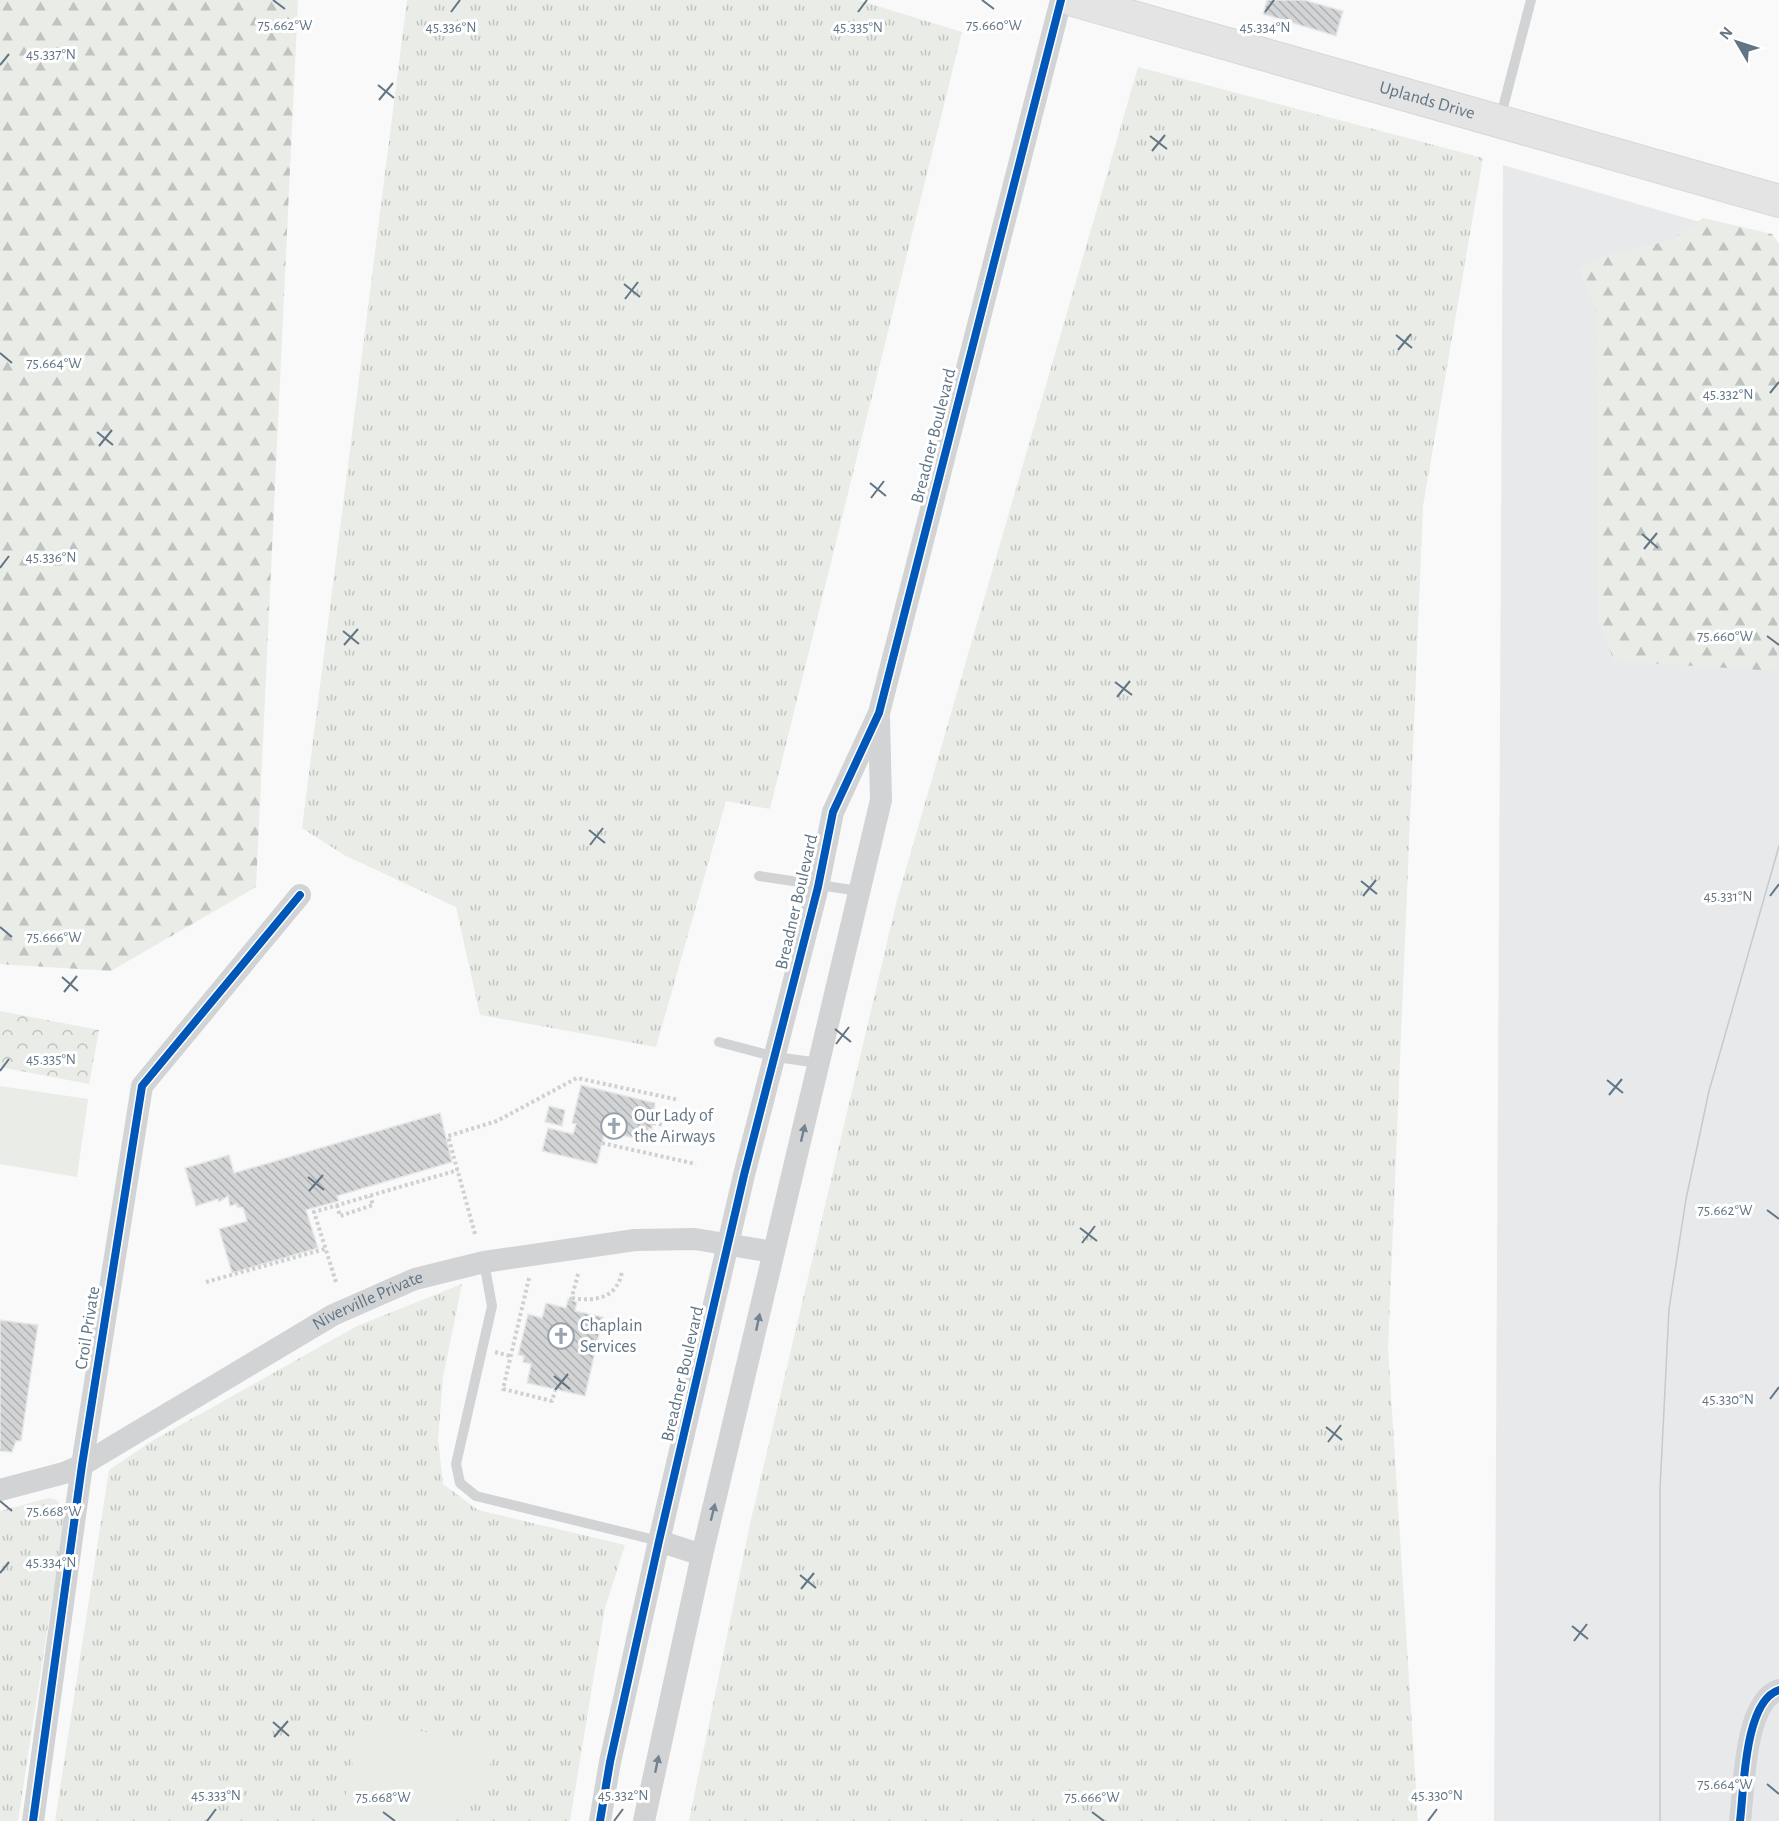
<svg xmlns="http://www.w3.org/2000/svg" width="1779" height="1821" viewBox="0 0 1779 1821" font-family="'Alegreya Sans',sans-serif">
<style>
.built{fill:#e7e9ea}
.grass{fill:url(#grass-tufts)}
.forest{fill:url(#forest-firs)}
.park{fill:url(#park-crowns)}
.pitch{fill:#e9ece7}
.building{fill:url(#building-back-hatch);stroke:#e8e8e8;stroke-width:1.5}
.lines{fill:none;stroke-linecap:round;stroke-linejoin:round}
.secondary-casing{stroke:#d6d7d8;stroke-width:34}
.path{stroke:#ced0d1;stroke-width:4;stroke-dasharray:3 3;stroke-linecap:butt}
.lane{stroke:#d2d3d4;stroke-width:10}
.street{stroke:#d2d3d4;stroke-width:22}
.secondary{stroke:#e4e4e5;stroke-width:32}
.tram{stroke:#c7c9ca;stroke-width:1.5}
.cycleway-casing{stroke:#fff;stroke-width:11}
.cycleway{stroke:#0057b8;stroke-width:8}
.oneway{fill:#738391}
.ticks{fill:none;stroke:#627585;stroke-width:2}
.labels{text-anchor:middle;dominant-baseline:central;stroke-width:6;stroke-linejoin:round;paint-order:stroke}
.street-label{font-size:18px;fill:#627585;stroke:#fff}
.poi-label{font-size:18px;fill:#627585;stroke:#fff;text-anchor:start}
.ticks-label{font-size:15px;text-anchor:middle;fill:#627585;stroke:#fff;stroke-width:6;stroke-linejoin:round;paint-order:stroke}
</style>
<defs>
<pattern id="grass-tufts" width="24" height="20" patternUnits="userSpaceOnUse" patternTransform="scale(1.5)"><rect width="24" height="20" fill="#e9ece7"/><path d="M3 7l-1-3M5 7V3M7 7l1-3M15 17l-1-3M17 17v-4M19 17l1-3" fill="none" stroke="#c0c4c1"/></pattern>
<pattern id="forest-firs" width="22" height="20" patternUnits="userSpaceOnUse" patternTransform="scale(1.5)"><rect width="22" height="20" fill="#e9ece7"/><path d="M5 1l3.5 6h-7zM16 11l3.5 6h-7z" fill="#c0c4c1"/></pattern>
<pattern id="park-crowns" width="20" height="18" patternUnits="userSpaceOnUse" patternTransform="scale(1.5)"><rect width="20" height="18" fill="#e9ece7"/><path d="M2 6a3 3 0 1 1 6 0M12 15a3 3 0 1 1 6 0" fill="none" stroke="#c0c4c1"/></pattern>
<pattern id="building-back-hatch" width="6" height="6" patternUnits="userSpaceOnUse" patternTransform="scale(1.5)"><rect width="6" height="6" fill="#d2d4d5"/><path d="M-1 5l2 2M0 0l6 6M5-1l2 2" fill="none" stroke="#aeb1b2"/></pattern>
</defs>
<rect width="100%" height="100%" fill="#f9f9f9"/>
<path class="built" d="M1503,165L1779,245V1821H1494Z"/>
<path class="grass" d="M407,0H858L962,32L770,809L726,801L656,1047L480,1015L456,907L344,855L302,828Z
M1138,67L1483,158L1423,506L1388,1348L1418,1821H689L750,1524L897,900Z
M462,1284L443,1377L438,1440L443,1484L478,1510L625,1545L605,1608L570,1821H55L109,1470L152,1441L357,1326Z
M49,1498L57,1500L65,1514L18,1821H0V1511Z"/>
<path class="forest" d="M0,0H298L256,887L111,971L0,964Z
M1703,218L1772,234L1779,244L1777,671L1614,661L1598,619L1596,309L1579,268L1603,257L1671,240Z"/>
<path class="park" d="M0,1011L99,1030L89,1084L0,1067Z"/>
<path class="pitch" d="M0,1086L88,1099L77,1177L0,1164Z
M362,1720L495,1745C490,1778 473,1798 449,1821H340Z"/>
<path class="building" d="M1267,0H1304L1343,11L1336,36L1263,14Z
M581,1085L655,1103L652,1129L649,1128L646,1141L605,1131L597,1164L542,1151L548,1128L573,1134L576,1124L572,1123Z
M549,1106L565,1110L562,1126L545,1122Z
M440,1113L452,1162L337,1196L339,1201L306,1210L318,1248L232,1273L219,1229L247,1221L243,1208L237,1207V1204L230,1206L228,1196L219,1202L218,1199L196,1206L185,1168L229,1155L234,1173Z
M568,1299L577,1302L575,1311L603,1317L585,1396L527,1383L531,1364L523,1362L524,1356L518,1355L528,1314L542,1318L546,1303L566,1308Z
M0,1320L38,1325L21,1441H16L12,1452L0,1451Z"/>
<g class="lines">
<g class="secondary-casing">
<g id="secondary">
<path id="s2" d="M1073,0L1779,201"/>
</g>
</g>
<path class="path" d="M653,1123L664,1125
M602,1143L696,1164
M337,1205L340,1216L373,1205L370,1196
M475,1234L448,1136L497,1121L577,1078L679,1100
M529,1278L503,1389L552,1401L555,1391
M206,1282L325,1249
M336,1282L314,1212L458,1170
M572,1298C595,1302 618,1298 622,1271
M571,1300L578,1274
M495,1352L510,1356"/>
<path class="lane" d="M1500,119L1531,0
M759,876L859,891
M719,1042L776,1057L819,1063
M484,1262L492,1306L456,1464L460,1483L476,1496L659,1541"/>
<g class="street">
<path id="s1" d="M0,1490L64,1473L82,1465L333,1315L415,1279L484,1262L635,1240L695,1239L773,1252"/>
<path d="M659,1541L702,1555"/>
<path d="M33,1821L82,1465L142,1086L300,895"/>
<path d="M600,1821L610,1762L659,1541L744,1175L818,887L833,812L879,713L1061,0"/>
<path d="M644,1821L702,1555L881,800L879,718"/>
<path d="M1740,1821C1744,1790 1744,1701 1779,1690"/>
</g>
<use href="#secondary" class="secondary"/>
<path class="tram" d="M1660,1821V1489L1669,1309L1686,1199L1709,1091L1779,846"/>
<g class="cycleway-casing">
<path id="cycleway" d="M33,1821L82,1465L142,1086L300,895
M600,1821L610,1762L659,1541L744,1175L818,887L833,812L879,713L1061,0
M1740,1821C1744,1790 1744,1701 1779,1690"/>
</g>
<use href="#cycleway" class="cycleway"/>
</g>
<defs><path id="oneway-solid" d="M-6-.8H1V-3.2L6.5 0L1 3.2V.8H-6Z" transform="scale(1.5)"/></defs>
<g class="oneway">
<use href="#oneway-solid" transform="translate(803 1133) rotate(-77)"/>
<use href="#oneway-solid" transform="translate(758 1322) rotate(-78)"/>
<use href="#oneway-solid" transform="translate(713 1512) rotate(-76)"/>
<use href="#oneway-solid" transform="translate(657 1764) rotate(-78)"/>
</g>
<path class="ticks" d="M273,0L285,9M982,0L994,9M451,12L460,0M858,12L867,0M1265,12L1274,0M0,65L9,54M378,85L394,98M379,100L393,83M1150,136L1167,149M1152,151L1165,135M624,284L640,297M625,299L638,282M1396,335L1412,348M1398,350L1411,334M0,353L12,363M1770,393L1779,382M97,432L113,445M99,446L112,430M870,483L886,496M871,498L884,481M1642,534L1658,548M1644,549L1657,533M0,568L9,556M343,631L359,644M1767,636L1779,645M344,645L358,629M1115,682L1132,695M1117,697L1130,681M589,830L605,843M590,845L603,828M1361,881L1377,894M1363,896L1376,880M1770,896L1779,884M0,927L12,937M62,977L78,991M64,992L77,976M835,1029L851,1042M836,1044L849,1027M0,1071L9,1059M1607,1080L1623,1093M1609,1095L1622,1079M308,1177L324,1190M309,1191L323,1175M1767,1210L1779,1219M1080,1228L1097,1241M1082,1243L1095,1226M554,1376L570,1389M555,1390L568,1374M1770,1399L1779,1387M1326,1427L1342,1440M1328,1442L1341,1425M0,1501L12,1511M0,1573L9,1562M800,1575L816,1588M801,1589L814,1573M1572,1626L1588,1639M1574,1641L1587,1624M273,1722L289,1736M274,1737L288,1721M1767,1784L1779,1794M383,1812L395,1821M1092,1812L1104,1821M207,1821L216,1809M614,1821L623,1809M1428,1821L1437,1809"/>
<defs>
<g id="church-ring" transform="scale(1.35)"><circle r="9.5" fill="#fff" stroke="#97a3ae" stroke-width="1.5"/><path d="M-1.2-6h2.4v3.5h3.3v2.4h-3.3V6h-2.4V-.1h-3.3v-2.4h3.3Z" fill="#97a3ae"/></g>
</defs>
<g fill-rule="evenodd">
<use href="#church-ring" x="614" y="1126"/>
<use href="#church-ring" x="561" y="1336"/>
</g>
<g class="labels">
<g class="street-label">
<text stroke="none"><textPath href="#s2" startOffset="368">Uplands Drive</textPath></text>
<text transform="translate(934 436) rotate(-76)">Breadner Boulevard</text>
<text transform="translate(797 902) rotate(-77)">Breadner Boulevard</text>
<text stroke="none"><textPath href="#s1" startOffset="416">Niverville Private</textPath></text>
<text transform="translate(88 1328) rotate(-81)">Croil Private</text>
<text transform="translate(683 1374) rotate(-77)">Breadner Boulevard</text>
</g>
<g class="poi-label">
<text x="634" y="1116">Our Lady of<tspan x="634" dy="21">the Airways</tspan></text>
<text x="580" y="1326">Chaplain<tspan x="580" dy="21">Services</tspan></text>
</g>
</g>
<g class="ticks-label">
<text x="994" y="30">75.660°W</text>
<text x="285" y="30">75.662°W</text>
<text x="451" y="32">45.336°N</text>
<text x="858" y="32">45.335°N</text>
<text x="1265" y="32">45.334°N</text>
<text x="51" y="59">45.337°N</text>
<text x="54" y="368">75.664°W</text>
<text x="1728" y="399">45.332°N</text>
<text x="51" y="562">45.336°N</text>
<text x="1725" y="641">75.660°W</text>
<text x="1728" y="901">45.331°N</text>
<text x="54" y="942">75.666°W</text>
<text x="51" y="1064">45.335°N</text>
<text x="1725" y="1215">75.662°W</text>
<text x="1728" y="1404">45.330°N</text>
<text x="54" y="1516">75.668°W</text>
<text x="51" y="1567">45.334°N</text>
<text x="1725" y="1789">75.664°W</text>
<text x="216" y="1800">45.333°N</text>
<text x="623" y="1800">45.332°N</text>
<text x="1437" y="1800">45.330°N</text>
<text x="383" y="1802">75.668°W</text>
<text x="1092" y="1802">75.666°W</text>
</g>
<g transform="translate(1737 42) rotate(309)" stroke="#ffffff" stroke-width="4.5" paint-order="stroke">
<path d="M0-4.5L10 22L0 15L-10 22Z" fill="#627585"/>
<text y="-9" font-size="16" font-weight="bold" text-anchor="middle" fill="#627585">N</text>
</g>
</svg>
